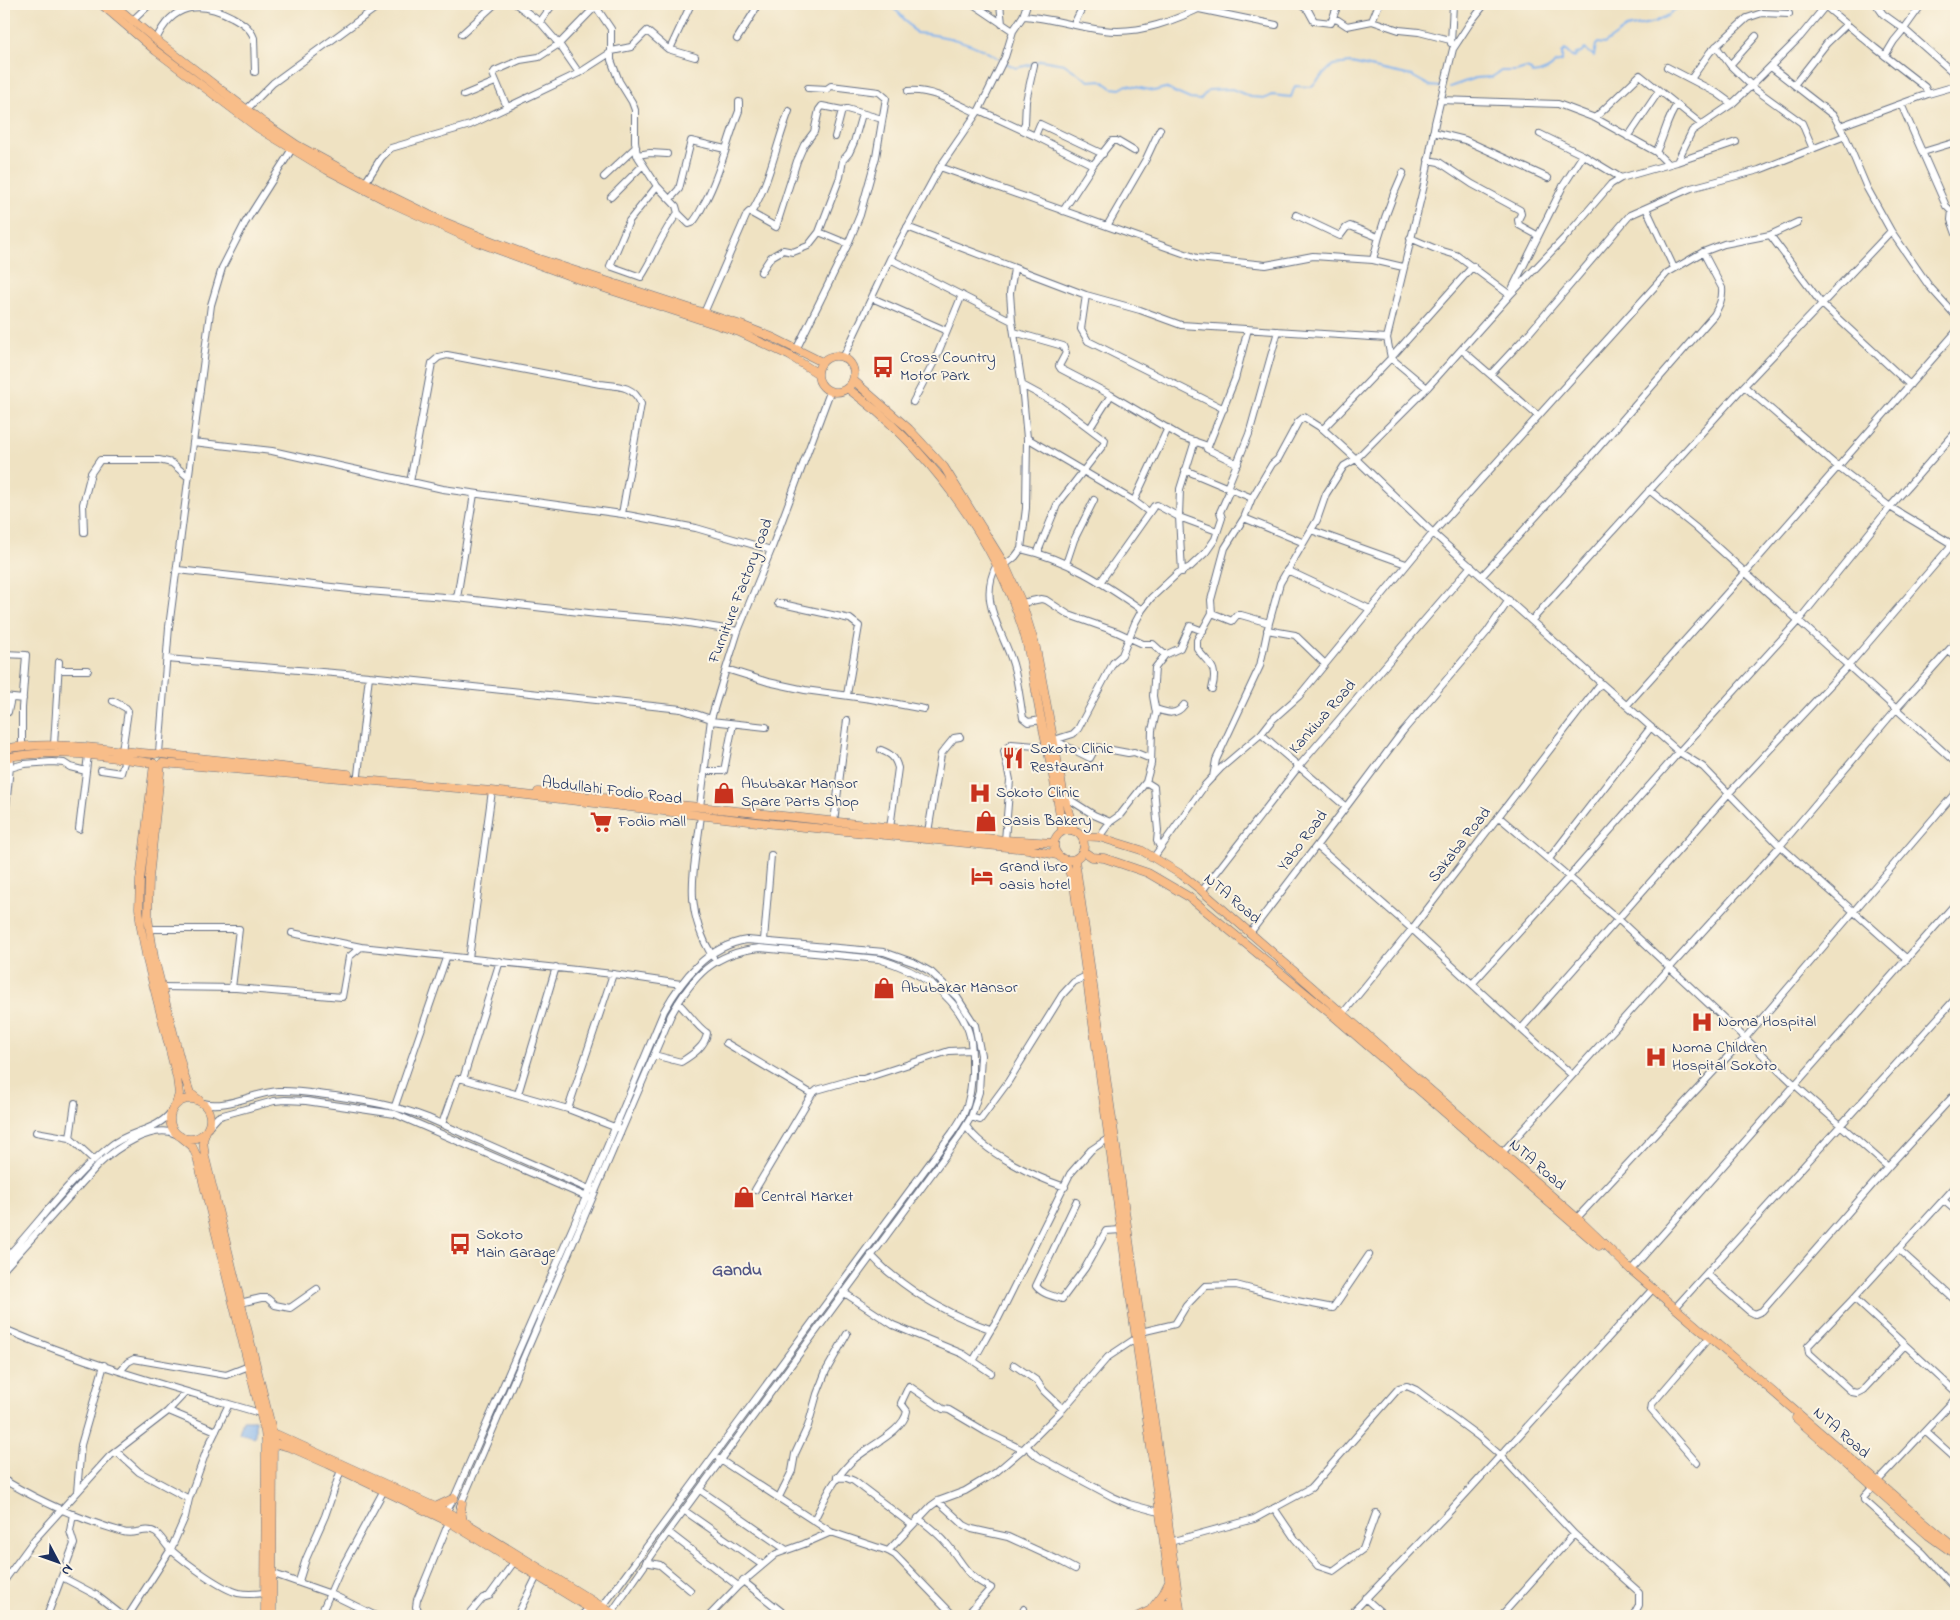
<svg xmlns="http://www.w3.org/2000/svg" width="1960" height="1620" viewBox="0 0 1960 1620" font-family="'Indie Flower',sans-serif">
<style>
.water{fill:#82b4ef;stroke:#4e72a6}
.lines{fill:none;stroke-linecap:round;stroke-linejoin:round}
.stream{stroke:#82b4ef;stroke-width:2}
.minor-casing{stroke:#656e81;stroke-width:8}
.major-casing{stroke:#656e81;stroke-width:9}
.minor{stroke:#fff;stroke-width:6}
.major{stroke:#f8bd89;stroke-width:8}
.labels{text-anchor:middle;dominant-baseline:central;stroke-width:4;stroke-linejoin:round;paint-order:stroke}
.poi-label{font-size:16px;fill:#1b2f5e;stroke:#fcf5e5;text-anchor:start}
.street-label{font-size:16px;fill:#1b2f5e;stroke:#fcf5e5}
.neighbourhood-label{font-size:18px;font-weight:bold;fill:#525786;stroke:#fcf5e5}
</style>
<rect width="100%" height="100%" fill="#fcf5e5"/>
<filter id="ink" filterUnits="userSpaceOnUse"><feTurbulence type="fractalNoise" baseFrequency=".02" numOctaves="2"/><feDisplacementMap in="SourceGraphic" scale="10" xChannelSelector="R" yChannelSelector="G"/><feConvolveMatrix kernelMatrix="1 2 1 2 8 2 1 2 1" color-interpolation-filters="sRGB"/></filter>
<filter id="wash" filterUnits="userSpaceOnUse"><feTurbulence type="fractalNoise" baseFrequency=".0096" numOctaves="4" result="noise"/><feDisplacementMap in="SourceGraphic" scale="20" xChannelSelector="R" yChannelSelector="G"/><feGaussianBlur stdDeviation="1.12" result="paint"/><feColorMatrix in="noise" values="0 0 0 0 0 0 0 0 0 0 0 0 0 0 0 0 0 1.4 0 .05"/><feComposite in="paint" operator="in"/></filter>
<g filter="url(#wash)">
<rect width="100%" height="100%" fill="#efe2c2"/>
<path class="water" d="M243,1420H255V1437L239,1433Z"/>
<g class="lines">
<path class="stream" d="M888,4L899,13L916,33C944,35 977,43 1000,60
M1006,63L1016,68L1029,65L1041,60L1064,64L1089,81L1101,80L1112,88L1120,89L1127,85L1154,91L1165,88L1190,99L1200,100L1208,90L1232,89L1251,97L1266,98L1272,95L1291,97L1295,86L1311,87L1333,65L1351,63L1412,76L1430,86L1440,87
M1450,87L1475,78L1492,77L1501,71H1516L1526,68L1531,70L1532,74C1541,73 1550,71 1555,63L1562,61V53L1565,50L1572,57H1575L1576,54L1581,53L1585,49L1594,56L1596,45L1598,43L1604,44L1626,28L1655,22L1669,15L1682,4"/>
</g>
</g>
<g filter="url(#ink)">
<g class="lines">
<g class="minor-casing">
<path id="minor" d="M516,4L540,22L559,44L579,73
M594,4L611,29V60L619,81L632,102L635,110V142L637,155L657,186L676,206L678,213L689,224L692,223C699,216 701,208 706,200C721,172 727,141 739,111V102
M973,4L1013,31
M1000,4L1002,24
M1299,4L1308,10L1314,21L1331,23L1338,4
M1876,4L1883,14L1904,29L1894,41L1885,56
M1922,4L1904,29L1956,75
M1825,6L1875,48L1925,87L1928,94
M1199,9L1276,25
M1023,16C1051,18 1076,27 1103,30C1140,35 1176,20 1209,4
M1333,19L1338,20L1347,26L1372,21L1399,30L1419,32L1450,40
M132,21L150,4
M1372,21L1379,4
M540,22L553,4
M1074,24L1084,4
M462,34L495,4
M1756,36L1730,65L1755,89L1802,123L1813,149
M737,39L754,12L757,4
M156,40C172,4 199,0 232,17C241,22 250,27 254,38L255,72
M1451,43L1453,4
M1716,46L1730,65
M670,49L691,4
M612,51L631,47L647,31L668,49L695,57
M1667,67L1717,93L1732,104
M1771,67L1834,116L1845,136L1867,188L1891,231L1929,286L1956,316
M1691,79L1710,52L1747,18L1762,13L1789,14
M1794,85L1827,43L1847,24
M908,91C932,89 956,103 977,113
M464,95L495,82
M1440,100L1558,104L1595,118L1656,152L1668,164
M1901,104L1946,206L1950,210H1953L1956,207
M507,107L493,74L495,71L520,60L539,57L559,44L596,6
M246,110L273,83L381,4
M979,110L1035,136L1093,165
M1595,118L1640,75L1701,124
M1840,126L1928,94L1956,86
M1022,130L1025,124L1026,101L1034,65
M1433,132L1465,140L1548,178
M1540,134L1583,155L1621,178
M1035,136L1040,124L1103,154
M835,137L842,110
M1628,137L1659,91
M1656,152C1665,136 1666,119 1677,105
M1923,152L1956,142
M637,155L650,153L667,154
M1428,160L1439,162L1472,184L1520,210L1521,214L1518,220L1519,225L1537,235
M1677,162L1736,142
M940,167L1197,258L1266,265L1313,256L1373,260L1403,267
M604,177L636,147
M365,183L381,158L391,148L470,125L579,73L610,53
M657,186L629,221L610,266L641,277C656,254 660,235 678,213
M611,197L643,165
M670,199L679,189L691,141L725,149
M1646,208L1674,268
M1952,210L1951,220L1956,234
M1063,211L1093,165L1112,141H1117L1134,151
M751,213L776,227L797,161L804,145L814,132L819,110L822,106L842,110L847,109L882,119
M1296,215L1340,236L1346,228L1350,226L1378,237
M1107,226L1146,159L1160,129
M907,227L1086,295L1140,310L1181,325L1387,338
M819,232L848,244
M1770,235L1821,303L1910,385
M1410,238L1436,249L1456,255L1510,295
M890,259L1012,321
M1373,260C1380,229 1390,201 1403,173
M761,272L771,257L783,250L793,252L808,246L819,232L840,177L843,160L849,153L854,142L862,114
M1512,289L1563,186L1583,155
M1086,295L1081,329L1088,341L1224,409
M872,298L947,331
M704,313L747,214L749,212L751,213C770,182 776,145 789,111
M1014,332L1063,346L1066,353L1059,366L1061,369L1111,395L1182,437L1205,445L1207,449L1238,464
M796,350L848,244L860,215L876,157L886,98L879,92L831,86L827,89L808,88
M1462,350L1537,415
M843,358L890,259L940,167L979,110L1005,57L1013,31L1023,16L1027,4
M1491,374L1530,332L1630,215L1691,188L1759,170L1845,136
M1022,385L1057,404L1105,440L1104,444L1057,505L1039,549V553
M1744,386L1838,467L1890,507L1955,546
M1427,388L1391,358L1473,266
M913,402L935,360L962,295
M1090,428L1111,395
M1323,429L1391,358L1387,338L1425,181L1435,123L1453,49L1470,23L1485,4
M1027,438L1134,501L1149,512
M193,442L272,451L443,489L622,514L696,528L771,550
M1207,449L1235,379L1248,329
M1185,470L1252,498
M410,482L432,363L439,357L447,355L600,384C617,386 634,385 641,404L622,514
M1649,490L1695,527L1956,763
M1134,501L1168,428
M1244,518L1302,542
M1311,530L1406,564
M84,532L83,504L91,473L100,460H159L172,463L188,477
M1021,549C1067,559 1103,583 1142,610
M997,564C977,602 1002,628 1013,664C1018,681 1020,700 1023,718L1028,722L1042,720
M1066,564L1074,540L1094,500
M1005,565L1015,557L1021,549L1026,508L1027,438L1022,385L1012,321L1010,293L1014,269
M178,570L368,591L457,598L597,614L670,620L738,631
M1287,570L1370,609
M1182,572L1179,517L1180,489L1195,441
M1482,576L1591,456L1714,315C1719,306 1723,299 1722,288L1703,252
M1101,581L1154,506L1157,505L1179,517L1217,531
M457,598L474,494
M778,603L850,619L859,626L847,695
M1022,603L1041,599L1046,600L1069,615L1117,632L1143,644H1153L1165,655
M1212,613L1232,621L1237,615H1241L1269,623
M1532,620L1744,386L1891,231
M1267,630L1295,635L1325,664
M1949,651L1956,657
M4,654L26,655L22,708V746
M167,659L369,676L681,709L711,719
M726,669L768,682L805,690L871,699L924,709
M59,670H88
M1212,689C1219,663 1207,665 1197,648V640L1212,613L1211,600L1225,548L1244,518L1252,498L1272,464L1278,459L1298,422L1304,417L1323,429L1356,459L1433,533L1601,683L1679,752L1703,767L1780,846L1907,959
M4,697L23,699
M113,701L126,708L128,711L122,751
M1627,705L1745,573L1956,332
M1156,709C1167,713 1176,716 1184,705
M4,711L8,712L11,698
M711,721L766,727
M1054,740L1073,734L1078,729L1113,663L1122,655L1135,623L1142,610L1151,598L1178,573L1190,567L1206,552L1215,539L1222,518L1220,512L1230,490L1227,488L1249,434L1278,331
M1054,740L1090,758L1096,747L1128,753L1134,752L1151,759
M54,745L59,662
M881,750C891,754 895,757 898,768L890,828
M159,753L169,627L211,305L222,268L245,223L292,149
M10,768L24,764L52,762L64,763L70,767L86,771
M101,770L121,773L125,759
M705,771H724L733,724
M358,775L369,676
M1213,777L1216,760L1260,666L1269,623L1280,583L1317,520L1326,494L1344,466L1356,459L1427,388L1510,295L1568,234L1611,184L1621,178L1677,162L1692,131L1732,104L1751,86L1800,37L1827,4
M1146,782L1154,787L1158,831L1157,841L1160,847
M1064,796L1094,815L1110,822L1120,815L1146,782L1151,764L1152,730L1156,713L1153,696L1155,668L1165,655L1180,648L1190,626L1203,631
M700,807L711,719L726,669L738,631L771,550L830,392
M1346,807L1403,731L1487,632L1509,600
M701,815C695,870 681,906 713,957
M1499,817L1618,919L1795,1085L1888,1167
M834,822L847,720
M4,827L11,757
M79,829L88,755
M928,832L941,754L954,738L960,737
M1099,837L1110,822
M1005,840L1010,780L1004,751L1011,744L1048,747
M1317,846L1412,929L1521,1029L1729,793L1849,665L1956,540
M1154,857L1205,785L1221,768L1261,734L1272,720L1299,696L1433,533L1667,273L1703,252L1724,244L1770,235L1798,222
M1549,859L1651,727
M1202,891L1299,766L1471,566
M149,929H239L232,988
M292,933L361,947
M1250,933L1346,807L1261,734
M764,940L771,855
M469,958L492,791
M1472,984L1569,877L1679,752L1799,620L1890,507L1956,432
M161,987L236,988L342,997L349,957L361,947L613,974L681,984
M1340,1017L1412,929L1601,683
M1521,1029L1572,1075
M726,1043L812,1094
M654,1055L681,1062C692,1055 706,1046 707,1033C697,1027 688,1012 678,1003
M463,1079L500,961
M518,1094L556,967
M75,1103L70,1138L94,1160
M203,1103C227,1109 253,1093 278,1091C297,1090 316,1094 335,1096C367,1101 398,1106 428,1118L591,1190
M395,1106L446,958
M568,1109L613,974
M971,1117L980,1120L1008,1082L1062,995L1074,982L1086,976
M442,1124L458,1079H463L568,1109L617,1128
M966,1126C983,1152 1035,1177 1065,1187
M208,1128L218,1117L223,1115L274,1101L285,1100L306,1101L395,1114L589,1198
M36,1132L70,1138
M1502,1153L1780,846L1897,708L1956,642
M755,1190L812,1094L817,1090L855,1079H863L949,1051L971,1050
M1943,1200L1956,1211
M1076,1202L1036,1286C1042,1294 1053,1296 1062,1299L1085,1268L1106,1231L1121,1230
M1577,1218L1746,1037L1956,792
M1898,1249L1956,1301
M871,1255C877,1261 883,1268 891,1274C920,1298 955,1317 990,1329
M4,1260C39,1223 69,1179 109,1147C129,1130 156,1132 171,1112
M4,1269L98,1165C115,1149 152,1123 176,1134
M1631,1270L1956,903
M1707,1274L1749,1311L1755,1314L1762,1311L1888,1167L1956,1093
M843,1292L893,1325L963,1354L991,1373
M1854,1298L1956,1392
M240,1303L261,1298H267L275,1305L290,1308L317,1289
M1675,1308L1956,998
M4,1329C86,1364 174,1388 260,1413
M1141,1332L1175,1324L1186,1306L1205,1286L1236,1285L1297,1301L1333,1308L1369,1255
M1905,1345L1863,1390L1857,1393L1852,1392L1809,1353L1808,1346L1854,1298L1956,1186
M973,1361C982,1347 988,1332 998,1319L1070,1174L1091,1150L1109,1138
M1014,1365L1037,1381L1044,1391L1063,1409
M121,1370L128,1362L134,1359L226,1375L249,1366
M169,1411L216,1431
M1926,1432L1956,1459
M1026,1446L1038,1457L1113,1497L1129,1504L1159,1512
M116,1451L139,1472L189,1499
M719,1459L831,1532L888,1551L895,1555L954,1616
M1697,1463L1651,1410L1652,1404L1707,1340
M837,1477L847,1478L854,1481L912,1525
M4,1480C41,1502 81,1520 123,1532C135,1536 146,1526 156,1533C162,1537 165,1545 171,1550C185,1562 221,1589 238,1593C248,1595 256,1594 265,1593
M1877,1482L1956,1398
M1873,1487L1864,1497V1500L1923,1553L1956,1589
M700,1490L785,1549
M77,1492L81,1445L104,1365
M779,1497L792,1471L795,1454L808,1426L817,1394L826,1371L847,1334
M938,1501L964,1525L972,1529L1008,1537L1056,1559L1075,1569
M460,1506L671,1015C693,976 713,953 760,948L879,959C916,970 951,991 967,1027C973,1041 972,1058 972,1073C971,1087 970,1100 964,1113C961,1120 956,1127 952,1133L600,1610
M1274,1508L1295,1539L1318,1566L1333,1571L1363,1549L1376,1513
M685,1511L761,1564
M444,1516L454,1498L586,1197L664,1011C682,979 707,946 747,940L884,952L915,963L931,972L957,997L975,1025L981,1055L979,1092L971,1117L959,1137L668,1532L609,1616
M918,1518C928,1526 939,1534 947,1544C964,1564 965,1576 991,1588L966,1616
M814,1520C827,1495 831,1483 851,1462C866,1447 904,1432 907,1411L901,1403L909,1386L943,1409L949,1410L986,1432L1023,1450
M668,1532L738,1586
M1170,1542L1254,1519L1311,1488L1399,1388L1407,1386L1416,1390L1478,1436L1501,1456L1574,1534L1639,1592V1605L1633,1616
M888,1551L931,1506L938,1501L965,1491L995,1473L1023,1449L1063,1409L1108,1357L1135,1339
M646,1562L660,1565L690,1590
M271,1573L331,1594L376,1616
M62,1577L96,1595L123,1616
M4,1581L34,1540L110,1456L167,1412L186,1392
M299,1581L306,1559L325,1516L341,1470
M743,1581L787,1616
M1365,1598L1385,1616
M47,1616L74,1544L70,1531L73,1514
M128,1616L171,1549L185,1517L189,1499L207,1449L229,1404
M320,1616L339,1573L384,1490
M419,1616L420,1613L416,1607L417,1600L449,1522
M468,1616L483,1598L489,1596L514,1562
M517,1616L537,1576
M581,1616L589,1608
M709,1616L738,1586L776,1554L804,1544L831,1532
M1021,1616L1024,1609
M1349,1616L1450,1511L1651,1291
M1501,1616L1574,1534"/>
</g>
<g class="major-casing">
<path id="major" d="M101,4L156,51L258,128L327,170L387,201L477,242L589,283L739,332L790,356L817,373
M113,4L156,40L263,122L297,145L389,195L442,221L489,240L539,259L741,325L774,338L822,362
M818 374a18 18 0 1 1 36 0a18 18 0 1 1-36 0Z
M853,380L909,429L944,467L1005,565L1022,603L1036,648L1064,796L1074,831
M847,388C926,445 994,536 1023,630C1032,659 1035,690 1041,719C1049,757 1058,794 1062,831
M4,749C53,740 105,750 155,754
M161,754L348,774
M4,758C56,748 101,756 153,763
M162,763L492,791L774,824L1028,849L1057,855
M154,764L140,880L139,908L141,928L147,960L177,1078L179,1094L176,1104
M161,764L149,878L148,918L154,957L184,1075L190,1093L199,1100
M538,792L700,807L1005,840L1054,843
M1054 845a15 15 0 1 1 30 0a15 15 0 1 1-30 0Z
M1081,836L1099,837L1141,850L1182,875L1202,891L1577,1218L1631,1270L1956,1549
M1083,851L1092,857L1104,858L1148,873L1189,897L1337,1019L1599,1246
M1065,860L1074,885L1174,1616
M1075,860L1121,1182L1181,1616
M170 1119a20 20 0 1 1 40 0a20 20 0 1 1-40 0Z
M206,1131L203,1140L205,1157L273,1434L272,1616
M180,1136L192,1146L197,1157L265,1432L266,1441L265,1616
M1796,1418L1928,1535L1956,1555
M268,1433L278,1435L455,1516L617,1616
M271,1442L292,1448L328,1464L451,1523L602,1616
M462,1503L461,1511L463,1521
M435,1507L454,1498
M1152,1608L1163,1594L1169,1582
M1152,1614L1177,1605
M1138,1616L1174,1599"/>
</g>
<use href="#minor" class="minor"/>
<use href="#major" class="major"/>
</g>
</g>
<defs>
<g id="bus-bare" transform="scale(1.725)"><path d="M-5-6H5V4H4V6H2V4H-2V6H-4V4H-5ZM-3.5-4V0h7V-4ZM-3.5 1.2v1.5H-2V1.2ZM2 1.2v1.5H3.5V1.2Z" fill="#c8321e" stroke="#fcf5e5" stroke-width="2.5" paint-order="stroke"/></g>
<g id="restaurant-bare" transform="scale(1.725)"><path d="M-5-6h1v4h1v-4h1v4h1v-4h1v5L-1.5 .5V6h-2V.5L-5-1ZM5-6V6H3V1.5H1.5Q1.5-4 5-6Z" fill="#c8321e" stroke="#fcf5e5" stroke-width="2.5" paint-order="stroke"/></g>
<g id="shop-bare" transform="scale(1.725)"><path d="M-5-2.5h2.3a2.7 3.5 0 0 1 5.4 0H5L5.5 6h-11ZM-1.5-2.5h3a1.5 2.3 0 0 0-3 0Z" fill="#c8321e" stroke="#fcf5e5" stroke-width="2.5" paint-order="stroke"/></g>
<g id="hospital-bare" transform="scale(1.725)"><path d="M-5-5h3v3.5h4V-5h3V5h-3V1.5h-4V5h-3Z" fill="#c8321e" stroke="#fcf5e5" stroke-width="2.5" paint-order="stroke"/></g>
<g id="supermarket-bare" transform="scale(1.725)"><path d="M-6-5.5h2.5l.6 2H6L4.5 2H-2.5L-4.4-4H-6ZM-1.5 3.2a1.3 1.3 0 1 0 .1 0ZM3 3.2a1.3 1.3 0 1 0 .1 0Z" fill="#c8321e" stroke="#fcf5e5" stroke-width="2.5" paint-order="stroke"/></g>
<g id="hotel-bare" transform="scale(1.725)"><path d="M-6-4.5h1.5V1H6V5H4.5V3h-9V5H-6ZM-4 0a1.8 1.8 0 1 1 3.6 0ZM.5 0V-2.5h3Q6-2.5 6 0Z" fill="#c8321e" stroke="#fcf5e5" stroke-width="2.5" paint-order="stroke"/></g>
</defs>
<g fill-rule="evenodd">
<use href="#bus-bare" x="883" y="367"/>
<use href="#restaurant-bare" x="1013" y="758"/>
<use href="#shop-bare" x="724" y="793"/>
<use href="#hospital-bare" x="980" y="793"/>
<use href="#shop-bare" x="986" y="821"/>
<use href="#supermarket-bare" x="601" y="822"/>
<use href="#hotel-bare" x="982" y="876"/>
<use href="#shop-bare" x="884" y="988"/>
<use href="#hospital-bare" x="1702" y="1022"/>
<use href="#hospital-bare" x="1656" y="1057"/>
<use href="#shop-bare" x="744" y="1197"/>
<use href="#bus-bare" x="460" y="1244"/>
</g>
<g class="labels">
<g class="poi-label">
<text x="900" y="358">Cross Country<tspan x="900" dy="18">Motor Park</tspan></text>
<text x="1030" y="749">Sokoto Clinic<tspan x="1030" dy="18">Restaurant</tspan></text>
<text x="741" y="784">Abubakar Mansor<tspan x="741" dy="18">Spare Parts Shop</tspan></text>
<text x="996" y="793">Sokoto Clinic</text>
<text x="1002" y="821">Oasis Bakery</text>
<text x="618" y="822">Fodio mall</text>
<text x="999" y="867">Grand ibro<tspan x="999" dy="18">oasis hotel</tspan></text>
<text x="901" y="988">Abubakar Mansor</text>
<text x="1718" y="1022">Noma Hospital</text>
<text x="1672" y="1048">Noma Children<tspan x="1672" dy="18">Hospital Sokoto</tspan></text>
<text x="761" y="1197">Central Market</text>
<text x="476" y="1235">Sokoto<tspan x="476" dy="18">Main Garage</tspan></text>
</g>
<g class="street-label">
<text transform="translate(741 591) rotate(-69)">Furniture Factory road</text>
<text transform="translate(1323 717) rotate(-49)">Kankiwa Road</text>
<text transform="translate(612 791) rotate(7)">Abdullahi Fodio Road</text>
<text transform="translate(1303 841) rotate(-53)">Yabo Road</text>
<text transform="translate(1460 845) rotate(-52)">Sakaba Road</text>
<text transform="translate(1232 899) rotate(40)">NTA Road</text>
<text transform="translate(1537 1165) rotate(41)">NTA Road</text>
<text transform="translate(1841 1433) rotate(41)">NTA Road</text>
</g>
<g class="neighbourhood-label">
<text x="737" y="1271">Gandu</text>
</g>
</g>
<rect width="1960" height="1620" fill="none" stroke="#fcf5e5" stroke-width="20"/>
<g transform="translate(58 1562) rotate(131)" stroke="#fcf5e5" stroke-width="4" paint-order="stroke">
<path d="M0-4L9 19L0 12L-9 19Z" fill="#1b2f5e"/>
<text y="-8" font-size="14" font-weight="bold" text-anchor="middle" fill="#1b2f5e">N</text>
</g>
</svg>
